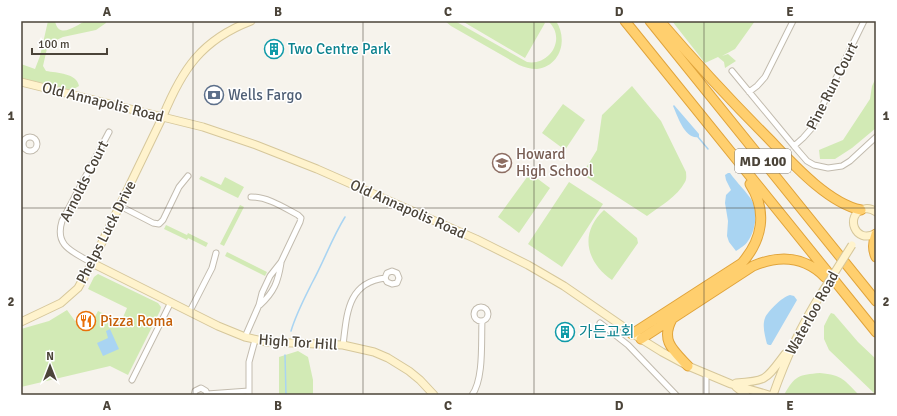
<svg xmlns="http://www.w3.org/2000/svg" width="897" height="416" viewBox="0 0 897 416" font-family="Signika,'Noto Sans KR',sans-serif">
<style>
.green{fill:#d2eab5}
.water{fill:#a9d4f2}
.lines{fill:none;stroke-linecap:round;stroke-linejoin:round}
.stream{stroke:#a9d4f2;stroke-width:1.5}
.street-casing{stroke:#c2bbae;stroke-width:7}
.secondary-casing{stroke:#d6c79b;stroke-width:9}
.highway-casing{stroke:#e0a43c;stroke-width:11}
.street{stroke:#fff;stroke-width:5}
.secondary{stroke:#fff3cd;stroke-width:7}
.highway{stroke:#ffcf6e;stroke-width:9}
.secondary-bridge-casing{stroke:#d6c79b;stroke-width:9;stroke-linecap:butt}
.secondary-bridge{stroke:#fff3cd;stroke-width:7}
.grid{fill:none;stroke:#4b4439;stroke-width:1;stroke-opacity:0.55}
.labels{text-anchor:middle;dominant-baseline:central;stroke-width:3;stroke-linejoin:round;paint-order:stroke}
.shield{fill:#fff;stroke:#817c74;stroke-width:1}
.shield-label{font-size:14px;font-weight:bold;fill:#4b4439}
.culture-label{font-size:15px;fill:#0d838f;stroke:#fff;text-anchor:start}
.street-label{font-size:15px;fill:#4b4439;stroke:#fff}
.service-label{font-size:15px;fill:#4e5e75;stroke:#fff;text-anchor:start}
.education-label{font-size:15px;fill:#785e54;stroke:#fff;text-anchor:start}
.food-label{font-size:15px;fill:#c56008;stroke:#fff;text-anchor:start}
.neatline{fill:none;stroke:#4b4439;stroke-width:1.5}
.grid-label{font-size:13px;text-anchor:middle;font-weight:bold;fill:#4b4439}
</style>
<rect width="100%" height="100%" fill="#f6f3ec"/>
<path class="green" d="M48,21H55C59,41 77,24 86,21C92,19 100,21 106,21V23L96,30L63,37L48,44L43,66L46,71C57,73 77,73 79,86L72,90L21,78V64L35,69L40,56Z
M445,21H455L527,62C550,66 567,38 548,21H556C568,39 561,66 537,69C530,69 524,67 519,65L451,26Z
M462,21H543L545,23L525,58Z
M672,21H755L735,49L722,56L728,54L736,61L725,68L724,62L718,57L705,63Z
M876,78V128L852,148L835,159H820L819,150L843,140L870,99L872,86Z
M632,86L661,121L686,172C686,175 687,178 685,182C678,196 659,207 647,216L585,176L584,171L597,150L602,115Z
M563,104L585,120L565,150L542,133Z
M530,173L550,188L519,233L498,217Z
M201,176L221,185L225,177L244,187L238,198L199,179Z
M569,182L603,204L562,267L528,244Z
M240,205L244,207L224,246L220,244Z
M604,210L637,238L638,243L612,280C586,262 579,233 604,210Z
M166,225L187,235L188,233L208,243L206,247L188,238L187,240L164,229Z
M227,252L267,272L265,276L225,256Z
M98,274L158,303L161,307L160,311L128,375L110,366L21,387V329L49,321L67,310L75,321L89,328L98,311L121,322L127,308L88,289L94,277Z
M831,313L834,314L858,342L876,359V395L829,350L824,339V326L829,316Z
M298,351L308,357L313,380V395H279V357Z
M820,373C843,375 844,380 859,395H784C795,375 799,375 820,373Z"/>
<path class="water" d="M674,105L699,134V137C685,140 678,117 673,106Z
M728,173H730C737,183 747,192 753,202C758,213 755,232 748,241C745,246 740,248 736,251L729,242L727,236L728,221L725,203L726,195L731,190L726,180L725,175Z
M790,295L794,296L797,300L771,345H769L767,344C765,336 762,326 765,318C768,311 782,297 790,295Z
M110,329L119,349L103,356L97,343L108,338L106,331Z"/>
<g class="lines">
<path class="stream" d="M698,137L708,149
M291,331C296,314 304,299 312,283C324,261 332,238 345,217
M285,355L286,395"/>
<g class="street-casing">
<path id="street" d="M732,71L794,146L807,161L814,165L828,168L842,166L850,161L876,137
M749,92L757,86L765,77L793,21
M23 144a7 7 0 1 1 14 0a7 7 0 1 1-14 0Z
M794,146L803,138L811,129L864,21
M120,206L153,223L159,224L163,220L179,187L188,176
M92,263C74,252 54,247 62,221L109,132
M260,305C274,292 278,282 281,263
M474 314a7 7 0 1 1 14 0a7 7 0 1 1-14 0Z
M190,311L212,268L216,253
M600,323L628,345L676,395
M245,337L259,305L262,293L270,276L281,262L300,222L301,218L298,215C283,207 268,197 251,197
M343,345C347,314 347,283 385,278L387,282L392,284L397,283L399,278L397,273L392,271L387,273L385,278
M706,373V395
M132,380L171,302
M207,394L249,391
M194,395L195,391L201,388L206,391L207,395
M249,395V362L255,340
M472,395C484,379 481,341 482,321"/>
</g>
<g class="secondary-casing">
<path id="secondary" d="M21,82L203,127L256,145L317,169L476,239L528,265L564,286L641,339L662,352L688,366L731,384L769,395
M876,212C872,209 868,208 864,209C844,214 855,246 876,233
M92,263L218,326L245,337L267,342L343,345L374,352L388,358L409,371L420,380L434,395
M21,322L61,303L78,288L92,263L163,116C182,70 201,40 251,21
M736,383C768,381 766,379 785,354
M736,387L746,395
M773,395C786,358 800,327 821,294"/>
</g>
<g class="highway-casing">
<path id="highway" d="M625,21L876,332
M650,21L876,301
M660,21C695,62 732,102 770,140C793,164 828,203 861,210
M876,234C873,242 872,249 876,257
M672,319C660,341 674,351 688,366
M632,334L742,263C762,240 768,212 750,184
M641,339L753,266C779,255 804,256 825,277"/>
</g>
<use href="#street" class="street"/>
<use href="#secondary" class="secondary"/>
<use href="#highway" class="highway"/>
<g class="secondary-bridge-casing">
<path id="secondary-bridge" d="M821,294L852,245"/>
</g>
<use href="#secondary-bridge" class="secondary-bridge"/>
</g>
<path class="grid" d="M193,21V395M363,21V395M534,21V395M704,21V395M21,208H876"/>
<defs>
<g id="building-ring" transform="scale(1)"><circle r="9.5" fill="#fff" stroke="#0f9aa8" stroke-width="1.5"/><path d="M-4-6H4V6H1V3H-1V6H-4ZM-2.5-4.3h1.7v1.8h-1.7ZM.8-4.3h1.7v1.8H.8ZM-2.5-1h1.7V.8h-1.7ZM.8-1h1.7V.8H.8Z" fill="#0f9aa8"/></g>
<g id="bank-ring" transform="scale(1)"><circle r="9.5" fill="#fff" stroke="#5c6f8a" stroke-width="1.5"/><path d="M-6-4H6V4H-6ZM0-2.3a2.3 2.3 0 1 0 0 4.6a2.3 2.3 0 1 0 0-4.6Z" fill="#5c6f8a"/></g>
<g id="school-ring" transform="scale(1)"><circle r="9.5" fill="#fff" stroke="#8d6e63" stroke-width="1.5"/><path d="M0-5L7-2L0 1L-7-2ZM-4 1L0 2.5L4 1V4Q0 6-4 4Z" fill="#8d6e63"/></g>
<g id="restaurant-ring" transform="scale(1)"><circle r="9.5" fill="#fff" stroke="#e8710a" stroke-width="1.5"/><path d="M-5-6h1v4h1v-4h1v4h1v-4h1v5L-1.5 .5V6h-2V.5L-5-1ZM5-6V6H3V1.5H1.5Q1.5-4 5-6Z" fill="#e8710a"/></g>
</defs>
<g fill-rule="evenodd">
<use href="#building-ring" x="274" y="49"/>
<use href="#bank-ring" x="214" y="95"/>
<use href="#school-ring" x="502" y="163"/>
<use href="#restaurant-ring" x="86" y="321"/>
<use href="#building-ring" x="565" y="332"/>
</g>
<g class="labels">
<rect class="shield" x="735" y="149" width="56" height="24" rx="3"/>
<g class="shield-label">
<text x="763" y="161">MD 100</text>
</g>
<g class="culture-label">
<text x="288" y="49">Two Centre Park</text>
<text x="579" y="332">가든교회</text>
</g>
<g class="street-label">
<text transform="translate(832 86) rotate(-63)">Pine Run Court</text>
<text transform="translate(103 102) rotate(14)">Old Annapolis Road</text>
<text transform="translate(84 181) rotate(-63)">Arnolds Court</text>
<text transform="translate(408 209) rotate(24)">Old Annapolis Road</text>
<text transform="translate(106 232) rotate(-63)">Phelps Luck Drive</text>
<text transform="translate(812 313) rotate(-61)">Waterloo Road</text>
<text transform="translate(298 342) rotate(4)">High Tor Hill</text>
</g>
<g class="service-label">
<text x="228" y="95">Wells Fargo</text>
</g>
<g class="education-label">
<text x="516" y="154">Howard<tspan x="516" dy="17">High School</tspan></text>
</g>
<g class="food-label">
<text x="100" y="321">Pizza Roma</text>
</g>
</g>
<rect width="897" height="416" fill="none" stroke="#ffffff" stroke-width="44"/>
<g transform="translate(50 366)" stroke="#ffffff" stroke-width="3" paint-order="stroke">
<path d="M0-3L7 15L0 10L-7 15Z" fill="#4b4439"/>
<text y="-6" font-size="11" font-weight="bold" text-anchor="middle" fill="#4b4439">N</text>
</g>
<path d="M32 48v6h75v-6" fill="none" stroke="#4b4439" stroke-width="2"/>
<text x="38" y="48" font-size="12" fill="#4b4439" stroke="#ffffff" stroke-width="3" paint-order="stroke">100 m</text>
<rect x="22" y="22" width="853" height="372" class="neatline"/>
<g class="grid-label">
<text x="107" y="16">A</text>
<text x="278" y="16">B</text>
<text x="448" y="16">C</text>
<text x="619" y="16">D</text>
<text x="790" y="16">E</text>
<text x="11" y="120">1</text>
<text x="886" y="120">1</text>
<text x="11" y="306">2</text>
<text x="886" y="306">2</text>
<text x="107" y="410">A</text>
<text x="278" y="410">B</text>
<text x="448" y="410">C</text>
<text x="619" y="410">D</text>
<text x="790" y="410">E</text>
</g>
</svg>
